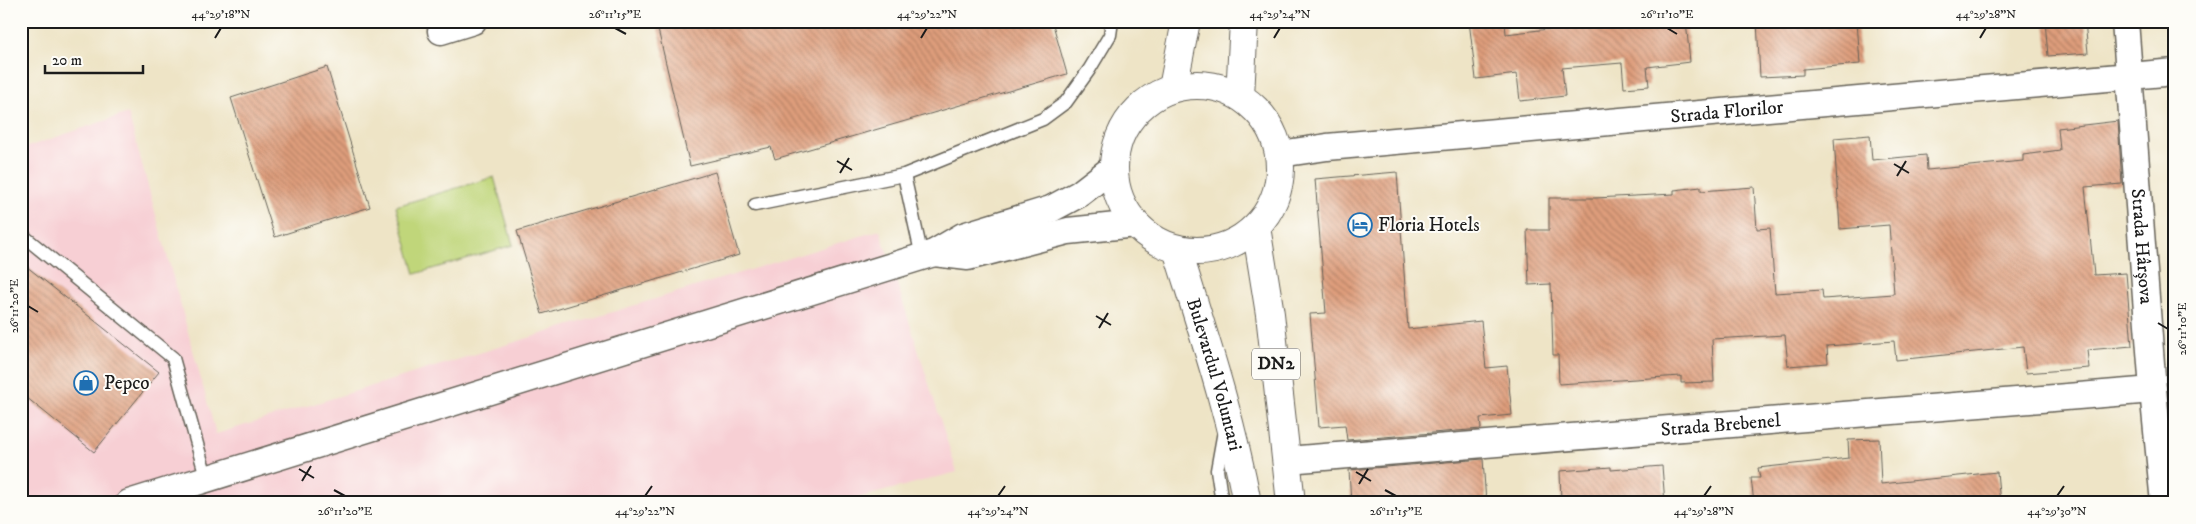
<svg xmlns="http://www.w3.org/2000/svg" width="2196" height="524" viewBox="0 0 2196 524" font-family="'IM FELL DW Pica',serif">
<style>
.built{fill:#f7cfd4}
.pitch{fill:#c0d67a;stroke:#6e794b}
.building{fill:url(#building-back-hatch)}
.lines{fill:none;stroke-linecap:round;stroke-linejoin:round}
.lane-casing{stroke:#666258;stroke-width:15}
.street-casing{stroke:#666258;stroke-width:29}
.highway-casing{stroke:#666258;stroke-width:30}
.lane{stroke:#fff;stroke-width:12}
.street{stroke:#fff;stroke-width:26}
.highway{stroke:#fff;stroke-width:28}
.ticks{fill:none;stroke:#1c1c1c;stroke-width:2}
.labels{text-anchor:middle;dominant-baseline:central;stroke-width:4;stroke-linejoin:round;paint-order:stroke}
.shield{fill:#fdfcf7;stroke:#605f5e;stroke-width:1}
.shield-label{font-size:18px;font-weight:bold;fill:#1c1c1c}
.street-label{font-size:19px;fill:#1c1c1c;stroke:#fdfcf7}
.poi-label{font-size:19px;fill:#1c1c1c;stroke:#fdfcf7;text-anchor:start}
.neatline{fill:none;stroke:#1c1c1c;stroke-width:2}
.ticks-label{font-size:12px;text-anchor:middle;fill:#1c1c1c}
</style>
<defs>
<pattern id="building-back-hatch" width="6" height="6" patternUnits="userSpaceOnUse" patternTransform="scale(1.25)"><rect width="6" height="6" fill="#de9d7b"/><path d="M-1 5l2 2M0 0l6 6M5-1l2 2" fill="none" stroke="#b37f64"/></pattern>
</defs>
<rect width="100%" height="100%" fill="#fdfcf7"/>
<filter id="ink" filterUnits="userSpaceOnUse"><feTurbulence type="fractalNoise" baseFrequency=".02" numOctaves="2"/><feDisplacementMap in="SourceGraphic" scale="10" xChannelSelector="R" yChannelSelector="G"/><feConvolveMatrix kernelMatrix="1 2 1 2 8 2 1 2 1" color-interpolation-filters="sRGB"/></filter>
<filter id="wash" filterUnits="userSpaceOnUse"><feTurbulence type="fractalNoise" baseFrequency=".0096" numOctaves="4" result="noise"/><feDisplacementMap in="SourceGraphic" scale="20" xChannelSelector="R" yChannelSelector="G"/><feGaussianBlur stdDeviation="1.12" result="paint"/><feColorMatrix in="noise" values="0 0 0 0 0 0 0 0 0 0 0 0 0 0 0 0 0 1.4 0 .05"/><feComposite in="paint" operator="in"/></filter>
<g filter="url(#wash)">
<rect width="100%" height="100%" fill="#eee4c6"/>
<path class="built" d="M128,113L216,434L880,230L957,472L839,503H21V149Z"/>
<path class="pitch" d="M494,177L513,245L415,274L396,206Z"/>
<g id="blocks">
<path class="building" d="M656,21H1052L1067,74L775,159L771,147L690,166Z
M1469,21H1505L1506,34L1565,27V21H1686L1690,62L1647,67L1649,86L1624,88L1622,63L1562,68L1565,96L1520,101L1517,74L1476,79Z
M1757,21H1857L1860,64L1803,69V75L1760,77Z
M2045,21H2085L2088,53L2048,56Z
M327,67L370,207L275,237L231,98Z
M2118,121L2122,184L2085,187L2094,275L2126,273L2132,346L2087,350L2089,368L2026,373L2023,347L1896,360L1894,341L1827,346L1828,363L1788,366L1785,335L1712,339L1714,382L1681,383V376L1559,384L1558,355H1553L1551,284L1529,285L1527,230H1549V198H1595L1674,194V190L1701,187V191L1754,187L1757,229L1770,228L1775,293L1822,290L1823,299L1894,294L1889,225L1840,229L1834,138L1870,135L1872,160L1926,155L1927,170L2023,161V155L2060,150L2058,128Z
M715,172L739,255L542,314L517,231Z
M1397,172L1408,329L1481,321L1486,368L1507,366L1512,415L1480,418L1481,429L1347,440L1345,425L1319,427L1310,314L1326,313L1315,179Z
M21,262L159,372L94,452L21,393Z
M1879,439L1881,484L1997,472L2000,503H1754L1751,478H1760L1758,468L1849,458L1848,440Z
M1483,459L1486,503H1351L1349,470Z
M1662,466L1665,503H1561L1560,471L1611,467V470Z"/>
</g>
</g>
<g filter="url(#ink)">
<use href="#blocks" fill-opacity="0" stroke="#666258" stroke-width="1"/>
<g class="lines">
<g class="lane-casing">
<path id="lane" d="M904,175L922,257
M755,205L904,175L1043,119L1066,102L1089,70L1110,35L1112,21
M21,234L173,358L207,480
M1222,503L1217,470L1224,431"/>
</g>
<g class="street-casing">
<g id="street">
<path id="s1" d="M2125,21L2153,390L2164,503"/>
<path d="M441,31L473,21"/>
<path id="s2" d="M1280,154L1327,147L2175,72"/>
<path d="M934,253L968,257L1068,231L1136,224"/>
<path id="s3" d="M1287,460L2153,390"/>
<path d="M129,503L934,253L963,236L1051,209L1079,194L1114,167"/>
</g>
</g>
<g class="highway-casing">
<g id="highway">
<circle cx="1197" cy="168" r="83"/>
<path d="M1173,88L1186,21"/>
<path d="M1240,96L1244,21"/>
<path d="M1256,227L1270,314L1291,503"/>
<path id="s4" d="M1177,249C1203,333 1231,416 1247,503"/>
</g>
</g>
<use href="#lane" class="lane"/>
<use href="#street" class="street"/>
<use href="#highway" class="highway"/>
</g>
</g>
<path class="ticks" d="M615,28L626,34M1667,28L1677,34M215,38L221,28M921,38L927,28M1274,38L1280,28M1980,38L1986,28M837,161L852,170M1894,164L1909,173M840,173L849,158M1897,176L1906,161M28,306L38,312M1096,316L1111,325M2158,323L2168,329M1099,328L1108,313M299,469L314,478M1356,472L1371,481M302,481L311,466M1359,484L1368,469M334,490L345,496M1385,490L1396,496M645,496L652,486M998,496L1005,486M1704,496L1711,486M2057,496L2064,486"/>
<defs>
<g id="hotel-ring" transform="scale(1.25)"><circle r="9.5" fill="#fdfcf7" stroke="#1f6fb2" stroke-width="1.5"/><path d="M-6-4.5h1.5V1H6V5H4.5V3h-9V5H-6ZM-4 0a1.8 1.8 0 1 1 3.6 0ZM.5 0V-2.5h3Q6-2.5 6 0Z" fill="#1f6fb2"/></g>
<g id="shop-ring" transform="scale(1.25)"><circle r="9.5" fill="#fdfcf7" stroke="#1f6fb2" stroke-width="1.5"/><path d="M-5-2.5h2.3a2.7 3.5 0 0 1 5.4 0H5L5.5 6h-11ZM-1.5-2.5h3a1.5 2.3 0 0 0-3 0Z" fill="#1f6fb2"/></g>
</defs>
<g fill-rule="evenodd">
<use href="#hotel-ring" x="1360" y="225"/>
<use href="#shop-ring" x="86" y="383"/>
</g>
<g class="labels">
<rect class="shield" x="1252" y="348.5" width="48" height="31" rx="4"/>
<g class="shield-label">
<text x="1276" y="364">DN2</text>
</g>
<g class="street-label">
<text stroke="none"><textPath href="#s2" startOffset="449">Strada Florilor</textPath></text>
<text stroke="none"><textPath href="#s1" startOffset="226">Strada Hârșova</textPath></text>
<text stroke="none"><textPath href="#s4" startOffset="131">Bulevardul Voluntari</textPath></text>
<text stroke="none"><textPath href="#s3" startOffset="435">Strada Brebenel</textPath></text>
</g>
<g class="poi-label">
<text x="1378" y="225">Floria Hotels</text>
<text x="104" y="383">Pepco</text>
</g>
</g>
<rect width="2196" height="524" fill="none" stroke="#fdfcf7" stroke-width="55"/>
<path d="M45 65v8h98v-8" fill="none" stroke="#1c1c1c" stroke-width="2.5"/>
<text x="52" y="65" font-size="15" fill="#1c1c1c" stroke="#fdfcf7" stroke-width="4" paint-order="stroke">20 m</text>
<rect x="28" y="28" width="2140" height="468" class="neatline"/>
<g class="ticks-label">
<text x="221" y="18">44°29'18"N</text>
<text x="615" y="18">26°11'15"E</text>
<text x="927" y="18">44°29'22"N</text>
<text x="1280" y="18">44°29'24"N</text>
<text x="1667" y="18">26°11'10"E</text>
<text x="1986" y="18">44°29'28"N</text>
<text transform="translate(14 306) rotate(-90)" y="4">26°11'20"E</text>
<text transform="translate(2182 329) rotate(-90)" y="4">26°11'10"E</text>
<text x="345" y="515">26°11'20"E</text>
<text x="645" y="515">44°29'22"N</text>
<text x="998" y="515">44°29'24"N</text>
<text x="1396" y="515">26°11'15"E</text>
<text x="1704" y="515">44°29'28"N</text>
<text x="2057" y="515">44°29'30"N</text>
</g>
</svg>
